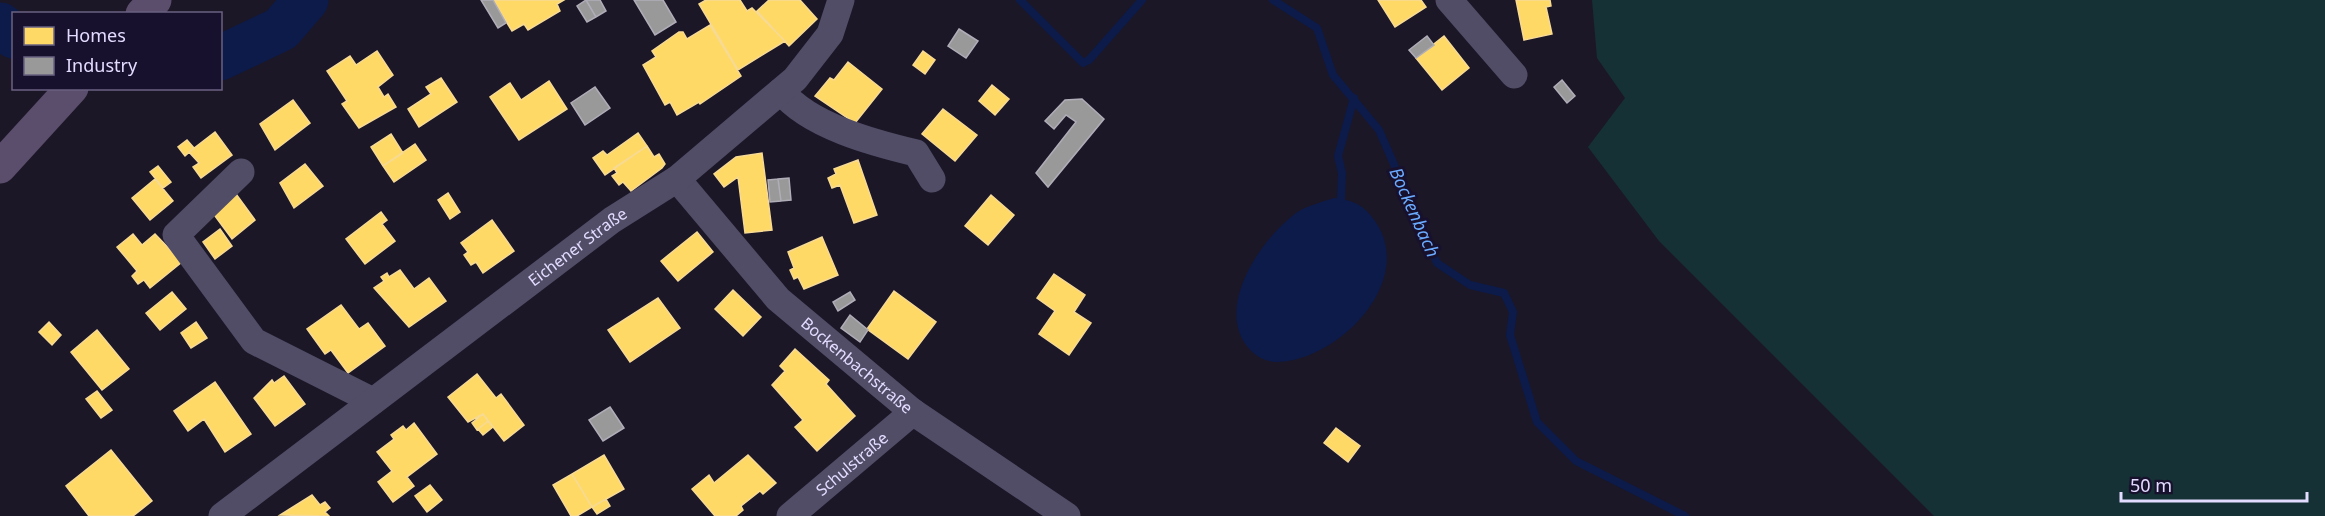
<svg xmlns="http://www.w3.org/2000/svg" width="2325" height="516" viewBox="0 0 2325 516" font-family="'Noto Sans',sans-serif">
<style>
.green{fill:#153135}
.water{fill:#0c1b4a}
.homes{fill:#ffd966;stroke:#f7da94;stroke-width:1.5}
.industry{fill:#999;stroke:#b0adb8;stroke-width:1.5}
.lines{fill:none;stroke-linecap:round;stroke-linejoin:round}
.stream{stroke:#0c1b4a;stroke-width:8}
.river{stroke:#0c1b4a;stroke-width:45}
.minor{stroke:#514d67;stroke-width:27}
.major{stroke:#5b4d6c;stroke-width:33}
.labels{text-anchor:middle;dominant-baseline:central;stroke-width:6;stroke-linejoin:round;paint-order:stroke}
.street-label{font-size:16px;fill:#e4dcff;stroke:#18112d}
.water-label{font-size:18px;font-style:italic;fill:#6aabff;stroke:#18112d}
</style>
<rect width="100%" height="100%" fill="#1c1727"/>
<path class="green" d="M1592,0H2325V516H1934L1659,241L1588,147L1625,98L1597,58Z"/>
<path class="water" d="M1334,198C1353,200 1364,205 1375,221C1417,281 1338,361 1277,362C1265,362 1253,355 1246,345C1217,304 1260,240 1296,213C1306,206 1322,202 1334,198Z"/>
<path class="homes" d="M493,0H564L557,4L560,11L528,30L524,24L512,31Z
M706,0H740L747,11L752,8L785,41L738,70L699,4Z
M769,0H800L817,19L789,46L757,11Z
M1378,0H1421L1426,7L1395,27Z
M1516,0H1550L1551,6L1546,7L1552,34L1524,40Z
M710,25L741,76L700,104L699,102L677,115L670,102L665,105L643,65L656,57L652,51L679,32H683L687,39Z
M1444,36L1469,68L1442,90L1416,58Z
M377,51L393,75L378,87L384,97L388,94L396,107L359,128L342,104L347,101L327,71L350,56L356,65Z
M923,51L935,60L925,74L913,65Z
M848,62L882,89L855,123L815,96L830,78L834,80Z
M441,78L457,102L419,127L408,109L431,94L426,87Z
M549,81L567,109L519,140L490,97L510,83L521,100Z
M992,85L1009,99L995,115L979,101Z
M293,100L310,123L275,150L260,124Z
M943,109L977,135L955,161L922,134Z
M215,132L232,155L201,178L193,167L199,163L189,152Z
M638,133L647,146L605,175L593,158L603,151L607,155Z
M391,134L403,153L383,166L371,147Z
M187,140L194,148L185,156L178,147Z
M415,144L426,160L394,182L383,166Z
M647,146L654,157L659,154L665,164L662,168L631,191L623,182L619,185L612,176L617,173L614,168Z
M762,153L772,230L745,233L738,177L724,187L714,174L736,157Z
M858,160L877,215L854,223L840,185L832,188L828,178L836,174L834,169Z
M305,164L323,186L294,208L280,183Z
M158,166L171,182L163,188L150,172Z
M155,179L173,201L150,220L132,198Z
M448,193L460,212L450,219L438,200Z
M236,194L255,220L232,239L212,212Z
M991,195L1014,215L988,245L965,226Z
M381,212L387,220L382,224L395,241L365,264L346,239Z
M492,220L514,251L483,273L476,262L471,265L464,255L468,252L461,243Z
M220,229L232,246L215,259L203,242Z
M697,232L713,252L678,281L661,261Z
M133,234L142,245L155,234L182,262L150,288L144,280L138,284L132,276L137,271L117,247Z
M822,237L838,275L804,289L798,277L794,279L790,270L794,268L788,252Z
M400,270L414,289L429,278L446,301L409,327L374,288L384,281L381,277L387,273L389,277Z
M1054,274L1085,295L1074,312L1091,323L1069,355L1039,334L1055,311L1037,298Z
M733,290L761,317L743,336L715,309Z
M894,291L936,322L908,359L867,329Z
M172,292L186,309L160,330L146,313Z
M658,298L680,328L630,362L608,330Z
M341,305L359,329L368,323L385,346L348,373L331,350L325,354L307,329Z
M49,322L61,335L52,345L39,332Z
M196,322L207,338L191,348L181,333Z
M97,330L129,369L102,390L71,352Z
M795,349L829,380L826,384L855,416L817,451L795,427L803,420L772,385L785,371L780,366Z
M477,374L496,398L501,394L524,425L504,441L483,414L468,422L448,397Z
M284,376L305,404L275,426L254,398L272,380L274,383Z
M215,382L251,434L225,452L204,419L188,431L174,411Z
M97,391L112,410L101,418L86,399Z
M483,414L488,421L477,430L472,423Z
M488,421L493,427L483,435L478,429Z
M414,423L437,454L407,477L414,486L393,502L378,482L392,471L377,452L394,439L391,435L403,426L406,430Z
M1336,428L1360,446L1348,462L1324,443Z
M111,450L152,501L133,516H89L66,486Z
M604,455L624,489L592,507L572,474Z
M748,455L776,483L763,494L760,491L741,506L743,510L736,516H715L692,489L709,475L714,483Z
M572,474L592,507L577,516H571L553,485Z
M430,485L442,500L427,512L415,496Z
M312,495L320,505L325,502L330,508L325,512L329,516L280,515Z
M606,499L610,506L597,514L592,507Z"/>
<path class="industry" d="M481,0H493L506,23L498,28Z
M586,0L596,17L587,22L577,6Z
M586,0H600L606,11L596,17Z
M634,0H663L676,22L655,35Z
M959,29L978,41L966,58L948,46Z
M1427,36L1434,45L1416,58L1409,50Z
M1562,80L1575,96L1567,103L1554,87Z
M595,87L610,108L585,125L571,103Z
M1082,99L1104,119L1048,187L1036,173L1076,122L1066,115L1054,129L1045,121L1065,100Z
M789,178L791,200L781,201L778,179Z
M778,179L781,201L770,202L768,180Z
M850,292L855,300L838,311L833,302Z
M850,315L868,330L860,342L841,328Z
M610,407L624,428L603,441L589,420Z"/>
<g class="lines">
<path class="stream" d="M1020,0L1083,63L1089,60L1142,0
M1273,0L1317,28L1333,75L1379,130L1437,263L1470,285L1504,293L1513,312L1510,335L1537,422L1576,461L1685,516
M1341,199L1342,173L1338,156L1354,98"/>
<path class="river" d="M0,25L14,36
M220,58L281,29L306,0"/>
<g class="minor">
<path d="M1449,0L1514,75"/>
<path d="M781,91C809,126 874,143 916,153L932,179"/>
<path d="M241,172L176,235L254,341L373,401"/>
<path id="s1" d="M677,179L778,299L913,412L1067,516"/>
<path id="s2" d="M222,516L612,220L677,179L795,79L830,34L841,0"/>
<path id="s3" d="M790,516L913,412"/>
</g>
<path class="major" d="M142,14L155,0
M0,167L72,88"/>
</g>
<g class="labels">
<g class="street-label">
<text stroke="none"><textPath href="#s2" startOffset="446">Eichener Straße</textPath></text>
<text stroke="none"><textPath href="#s1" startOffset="260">Bockenbachstraße</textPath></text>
<text stroke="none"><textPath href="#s3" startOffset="81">Schulstraße</textPath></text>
</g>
<g class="water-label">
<text transform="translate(1415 212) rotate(66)">Bockenbach</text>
</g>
</g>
<rect x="12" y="12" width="210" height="78" fill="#18112d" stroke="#6a6281" stroke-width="1.5"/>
<rect x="24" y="27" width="30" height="18" fill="#ffd966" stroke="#6a6281" stroke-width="1.5"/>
<text x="66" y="42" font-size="18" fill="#e4dcff">Homes</text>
<rect x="24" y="57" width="30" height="18" fill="#999999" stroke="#6a6281" stroke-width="1.5"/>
<text x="66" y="72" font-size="18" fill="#e4dcff">Industry</text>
<path d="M2121 492v9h186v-9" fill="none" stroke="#e4dcff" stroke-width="3"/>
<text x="2130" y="492" font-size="18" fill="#e4dcff" stroke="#18112d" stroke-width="4.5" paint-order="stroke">50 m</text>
</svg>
